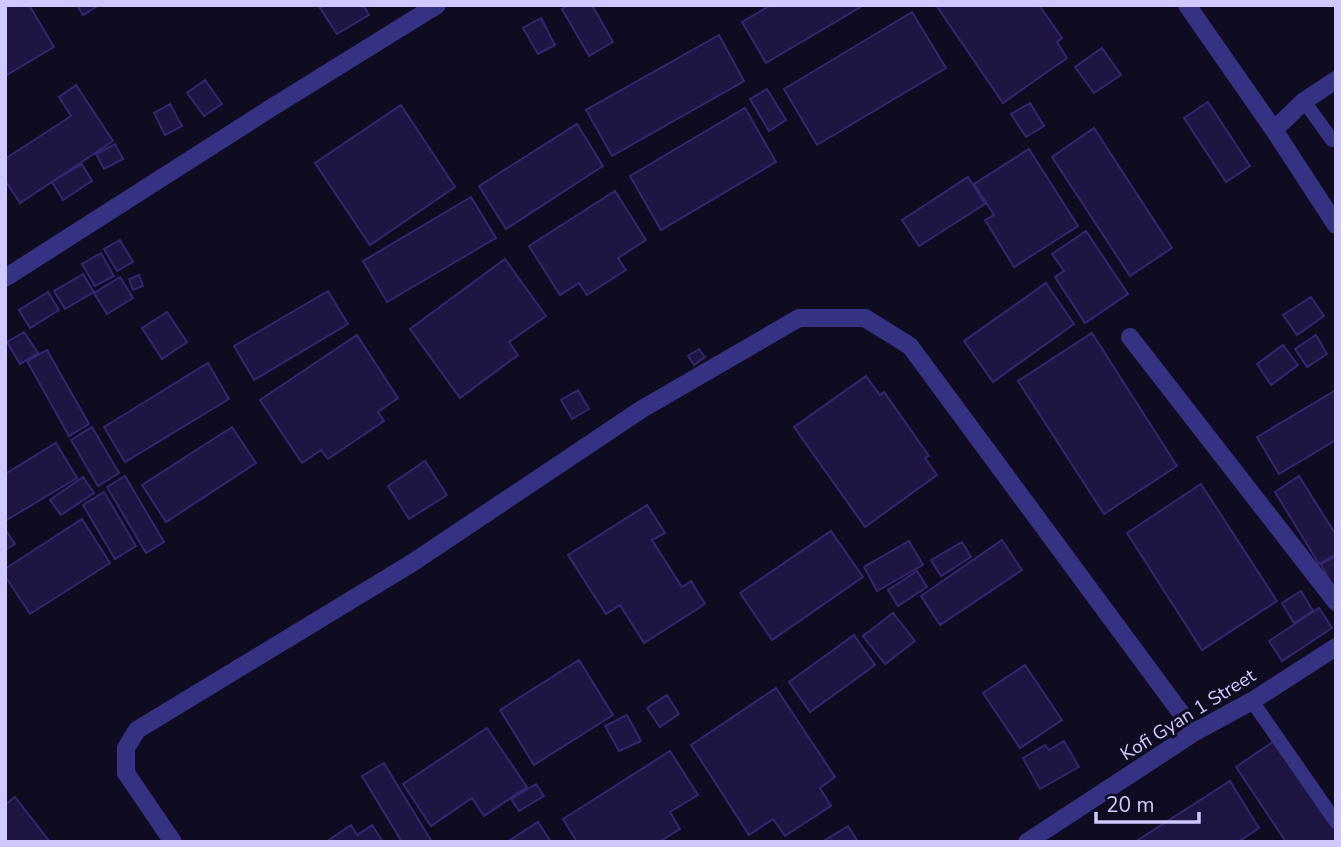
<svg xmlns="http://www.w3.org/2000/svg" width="1341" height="847" viewBox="0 0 1341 847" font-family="'Nunito Sans',sans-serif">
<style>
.building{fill:#1f1542;stroke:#352571;stroke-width:2}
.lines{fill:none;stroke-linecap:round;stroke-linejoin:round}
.service{stroke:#353183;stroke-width:14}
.minor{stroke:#353183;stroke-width:18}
.tertiary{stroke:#353183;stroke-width:18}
.labels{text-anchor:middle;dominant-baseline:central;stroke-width:6;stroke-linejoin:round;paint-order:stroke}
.street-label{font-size:19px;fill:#d0c9ff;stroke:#0f0b20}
</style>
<rect width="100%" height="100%" fill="#0f0b20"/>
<path class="building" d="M5,5H29L54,47L5,76Z
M77,5H99L83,15Z
M325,5H363L369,15L337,34L320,8Z
M569,5H592L613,42L589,56L562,9Z
M771,5H864L766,63L742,22Z
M936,5H1039L1062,38L1057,42L1067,58L1003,103Z
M912,12L946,68L817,145L784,89Z
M541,18L555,45L538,54L523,28Z
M719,35L744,81L612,156L586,110Z
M1102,48L1121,75L1094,93L1075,67Z
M205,80L222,104L204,116L187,93Z
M76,85L113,141L20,203L5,180V159L71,116L59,97Z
M767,89L786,120L769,131L750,99Z
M1208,102L1250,166L1226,182L1184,118Z
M1030,103L1044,126L1026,137L1011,114Z
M170,104L182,126L165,135L154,113Z
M401,105L455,187L370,245L315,163Z
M745,108L776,162L661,230L630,176Z
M577,124L603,166L506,229L479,186Z
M1094,128L1172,248L1130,276L1052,157Z
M115,144L123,159L104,169L96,154Z
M1029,149L1078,226L1014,267L985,220L994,215L974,184Z
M82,164L92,181L63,200L52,182Z
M968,177L985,204L919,246L902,220Z
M615,191L646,240L618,258L626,270L587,295L579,283L560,295L529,246Z
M471,197L496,238L387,302L363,261Z
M1086,231L1128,294L1085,323L1055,277L1064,271L1052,254Z
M120,240L133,262L117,271L104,249Z
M101,253L114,276L95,286L82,264Z
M505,259L546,316L509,342L518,355L460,398L410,329Z
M83,274L94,292L65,309L54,291Z
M139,275L143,286L133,290L129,279Z
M120,277L133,298L107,314L94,293Z
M1046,283L1074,324L993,382L964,341Z
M328,291L348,324L254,380L234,346Z
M48,292L59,310L30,328L19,310Z
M1311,297L1324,316L1297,335L1283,315Z
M167,312L187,342L162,359L142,328Z
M24,332L38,353L20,364L7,342Z
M1092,333L1177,466L1104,514L1018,381Z
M357,335L398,398L378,412L384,421L328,459L321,450L302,463L260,400Z
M1316,335L1327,354L1307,367L1295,349Z
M1283,345L1298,365L1271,385L1257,364Z
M699,349L705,357L694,365L688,356Z
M47,350L89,424L69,436L27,361Z
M208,363L229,399L125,462L104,427Z
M866,376L880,395L884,392L929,456L925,458L937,475L865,527L794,427Z
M578,390L589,409L572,419L561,400Z
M1336,390V440L1279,474L1257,437Z
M92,427L119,473L98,486L71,440Z
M232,427L256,463L166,522L142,485Z
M56,443L77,478L5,521V474Z
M425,461L447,495L409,519L388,486Z
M125,476L164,542L146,553L107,487Z
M1299,476L1336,535V554L1319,564L1275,492Z
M83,477L94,493L61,515L50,500Z
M1201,484L1277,601L1202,650L1127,533Z
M104,492L136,546L115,559L83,505Z
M647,505L665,533L652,540L682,587L691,581L705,604L644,643L620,605L606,614L568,555Z
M82,519L110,563L30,614L5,576V569Z
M5,529L15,544L5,550Z
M831,531L863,577L772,640L740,593Z
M1002,540L1022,570L940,625L921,596Z
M909,541L923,565L877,591L864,567Z
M962,542L971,557L941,576L931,560Z
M1336,556V593L1321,564Z
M917,571L927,587L898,606L888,590Z
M1301,591L1313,611L1294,623L1282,603Z
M1319,608L1332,628L1282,661L1269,641Z
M893,613L915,641L885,664L863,636Z
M854,635L875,665L810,712L789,682Z
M579,660L613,715L534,765L500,710Z
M1025,665L1062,720L1020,748L983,693Z
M776,688L835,777L820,788L831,806L785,836L773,819L749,835L691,745Z
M667,695L679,714L660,727L647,708Z
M627,715L641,741L619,751L605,726Z
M487,728L527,787L484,816L472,798L431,826L403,784Z
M1277,739L1336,827V842H1286L1236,767Z
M1064,741L1079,767L1040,789L1023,758L1045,745L1049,750Z
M670,751L698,795L670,812L680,829L659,842H577L563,819Z
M384,763L432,842H402L362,776Z
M1230,781L1259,828L1238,842H1135Z
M536,784L544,796L519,811L511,799Z
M15,797L50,842H5V805Z
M538,822L551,842H507Z
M351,825L357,835L372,825L383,842H326Z
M848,826L858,842H822Z"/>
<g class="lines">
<path class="service" d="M1304,101L1332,140H1336
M1252,701L1336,822"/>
<path class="minor" d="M1187,5L1274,130L1336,225
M1274,130L1304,101L1336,80
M1130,337L1336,602
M173,842L126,773V748L137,730L412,563L642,409L799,318H865L910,346L1195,732
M1027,842L1195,732L1252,701L1336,647"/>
<path class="tertiary" d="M5,278L271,108L437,5"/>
</g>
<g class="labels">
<g class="street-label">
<text transform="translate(1188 715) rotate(-32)">Kofi Gyan 1 Street</text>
</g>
</g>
<rect width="1341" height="847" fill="none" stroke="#d0c9ff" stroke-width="14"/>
<path d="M1096 812v10h103v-10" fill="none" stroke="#d0c9ff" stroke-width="3.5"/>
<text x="1106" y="812" font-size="21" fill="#d0c9ff" stroke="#0f0b20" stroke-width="5" paint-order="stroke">20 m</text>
</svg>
